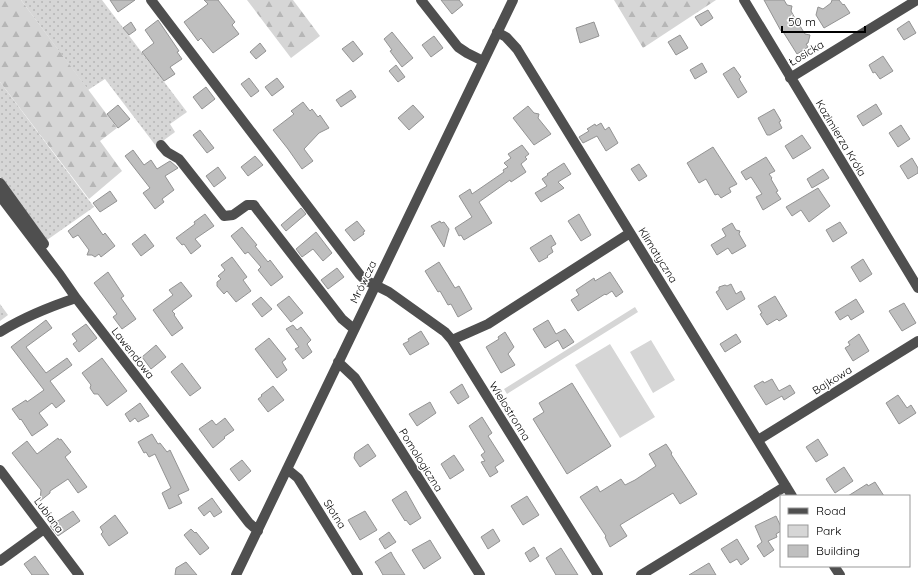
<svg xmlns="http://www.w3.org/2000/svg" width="918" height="575" viewBox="0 0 918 575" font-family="Quicksand,sans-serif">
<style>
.grass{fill:url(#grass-dots)}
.forest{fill:url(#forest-firs)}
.park{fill:#d6d6d6}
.building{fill:#bfbfbf;stroke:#939393}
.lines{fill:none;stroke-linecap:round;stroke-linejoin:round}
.minor{stroke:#4f4f4f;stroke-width:10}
.labels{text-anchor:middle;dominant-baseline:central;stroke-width:3;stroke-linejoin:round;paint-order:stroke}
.street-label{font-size:11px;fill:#000;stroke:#fff}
</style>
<defs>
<pattern id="grass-dots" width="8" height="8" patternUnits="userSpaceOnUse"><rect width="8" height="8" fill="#d6d6d6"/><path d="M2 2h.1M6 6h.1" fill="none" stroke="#b6b6b6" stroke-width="1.8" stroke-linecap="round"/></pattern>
<pattern id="forest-firs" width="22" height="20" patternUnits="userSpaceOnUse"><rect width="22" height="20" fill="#d6d6d6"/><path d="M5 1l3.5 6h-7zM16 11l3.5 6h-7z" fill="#b6b6b6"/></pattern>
</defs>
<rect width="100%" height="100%" fill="#fff"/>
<path class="grass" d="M21,0H102L187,112L170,124L175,132L156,146L105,79L88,90Z
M0,82L94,207L47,240L0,177Z
M0,304L8,315L0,321Z"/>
<path class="forest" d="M0,0H21L117,128L100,141L122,171L89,199L0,82Z
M247,0H293L320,36L291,58Z
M614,0H716L643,48Z"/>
<path class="park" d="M635,307L638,312L507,394L504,389Z
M651,340L675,380L653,393L630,352Z
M610,344L655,417L620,438L575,365Z"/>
<path class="building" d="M110,0H135L118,12Z
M204,0H218L235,22L232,25L239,34L213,53L201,38L198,41L184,22L208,4Z
M441,0H459L463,5L452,14Z
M764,0H784L787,5L792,6L791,11L796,20L801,21L800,26L805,34L810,35L808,43L806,44L808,47L797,54L782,30L781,31Z
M832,0H839L843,5L844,4L850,13L824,28L816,15L818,7L823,9L831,3Z
M708,10L713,18L701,26L695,17Z
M158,20L179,51L177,52L182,59L170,67L175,74L164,81L142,52L154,43L145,30Z
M909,21L916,33L904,40L897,29Z
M131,22L136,30L129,35L123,28Z
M594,22L599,36L580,43L576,28Z
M392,32L413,58L402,67L390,51L392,50L384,39Z
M680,35L688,48L676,55L668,42Z
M434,36L443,48L431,57L422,45Z
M353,41L363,54L353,62L342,49Z
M260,43L266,51L256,59L250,52Z
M883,56L893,71L880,79L875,72L873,73L869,65Z
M702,63L707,72L695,79L690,70Z
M396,65L405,77L398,82L389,71Z
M734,67L741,77L739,79L747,92L738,98L723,74Z
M249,78L259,91L251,97L241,84Z
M277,78L284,87L272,96L265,87Z
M206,87L215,99L202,109L193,97Z
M351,90L356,97L341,107L336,100Z
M303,102L310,111L312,109L318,117L320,115L329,128L319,133L304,149L313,161L302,169L288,149L273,130L294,114L291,111Z
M876,104L882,114L863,126L857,116Z
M118,105L130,119L118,128L107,114Z
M413,105L424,117L409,130L398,118Z
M528,106L534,113L539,114L538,118L551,134L534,145L513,118Z
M774,109L781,121L779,122L782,128L770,135H767L758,118Z
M601,123L605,130L609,127L618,143L606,151L597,136L583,143L579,137L589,131L587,129L595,124L596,126Z
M901,125L910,139L898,147L889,133Z
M200,130L214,148L207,153L193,135Z
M802,135L811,148L793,159L785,146Z
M522,145L529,154L525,157L527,159L521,164L526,172L511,182L510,180L479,202L492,223L464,240L461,235L459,236L455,228L472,217L459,196L470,189L472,194L504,172L503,170L508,167L504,163L511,158L508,154Z
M713,147L737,184L729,188L731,192L721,198L718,194L715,195L706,179L699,183L687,163Z
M133,150L144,165L151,160L157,169L170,161L178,168L165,176L174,190L162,199L164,202L155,209L143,193L150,188L125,156Z
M255,156L263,165L248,176L241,167Z
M766,157L775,171L769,174L772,178L771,179L778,191L776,192L781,199L763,210L756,197L762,194L751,177L746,180L741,172Z
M912,158L918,168V173L908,179L900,166Z
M564,163L571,174L558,182L564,188L541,202L535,193L547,186L542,179L548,175L547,174Z
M639,164L647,176L639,181L631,169Z
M218,167L226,178L214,187L206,176Z
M823,169L829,178L812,188L807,179Z
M818,188L830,206L809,222L801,210L792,216L786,207Z
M110,191L117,201L100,212L93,203Z
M301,208L306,214L286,231L281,225Z
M205,214L214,226L195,239L201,246L191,254L184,244L182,245L176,238L195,224L194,222Z
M579,214L591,235L581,241L568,221Z
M89,215L103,235L105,233L115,246L101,257L99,254L95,257L92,255H87L89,250L78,235L73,238L68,231Z
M357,221L365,231L363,232L364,234L354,241L345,230Z
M440,221L441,223L444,222L449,229L444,247L431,226Z
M840,222L847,233L833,242L826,230Z
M732,223L736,230L740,231L739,234L746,246L732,254L728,248L717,255L711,245L726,236L722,229Z
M242,227L257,245L255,246L268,262L270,260L283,277L271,286L258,270L261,267L248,252L245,254L231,236Z
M316,232L332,253L323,261L313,249L302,257L296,249Z
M145,234L154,246L141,256L132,244Z
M551,235L556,244L551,247L553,252L547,256L548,257L539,262L530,248Z
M232,257L247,277L243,280L251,291L236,302L227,291L224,294L217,286V282L221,279L218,276L225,270L221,265Z
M863,259L872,274L860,282L851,267Z
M439,262L455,288L459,286L472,309L458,317L451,304L448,305L440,291L438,292L425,271Z
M337,268L344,277L328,289L321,280Z
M108,272L124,296L121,298L136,319L122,329L113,317L117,314L94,283Z
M610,272L623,292L616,297L612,291L606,295L605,294L578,311L571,300L579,295L576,290L594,278L595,281Z
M181,282L192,296L172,311L175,314L174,315L183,328L172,336L153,310L173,295L169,290Z
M731,284L736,294L741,291L745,299L727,310L716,292L719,290V287L725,285L727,286Z
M289,296L303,313L291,322L277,305Z
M775,296L787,316L779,321L777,319L767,325L760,314L762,313L758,306Z
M261,297L272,309L262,317L252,304Z
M856,299L864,312L851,320L848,315L840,320L835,312Z
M904,303L916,323L902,331L889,311Z
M46,320L52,328L26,347L46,373L67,358L72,365L50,381L65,401L56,408L52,403L39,413L48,425L32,436L21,419L20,420L12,409L26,400L27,402L44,390L11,347Z
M548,320L556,334L565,329L574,342L563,349L558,340L545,348L533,329Z
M86,324L97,338L79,352L73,344L77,341L72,334Z
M293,325L297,330L301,327L311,340L307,344L312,352L303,359L295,349L299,347L286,329Z
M421,331L429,344L410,355L403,344L409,341L408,339Z
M505,332L514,347L508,354L515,365L501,373L486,347L499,339L498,337Z
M736,334L741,342L725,352L720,344Z
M859,334L869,351L853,361L845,348L850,345L848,342Z
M269,338L286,359L282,362L287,370L277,378L255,349Z
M156,345L166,357L151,369L142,357Z
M102,358L127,391L107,406L98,394H94L90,388L91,385L82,373Z
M182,363L201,388L190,396L171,372Z
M772,379L779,391L790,385L795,393L784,400L782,396L766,405L754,386L763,381L764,383Z
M572,383L611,446L567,474L533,419L544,412L539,403Z
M462,384L469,397L458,404L450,392Z
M273,386L284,400L268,412L258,399L262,396L261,395Z
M898,395L907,408L911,405L916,413L899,424L886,403Z
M430,402L436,413L417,426L409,414Z
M140,403L149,416L138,422L135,418L130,422L125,414Z
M482,417L492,433L488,436L504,461L495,467L498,472L490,477L481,462L485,461L481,455L485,452L469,426Z
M225,418L234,430L224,437L225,438L213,448L199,429L212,420L216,425Z
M152,434L158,444L160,443L167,452L170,450L189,490L178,495L182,503L169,509L162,493L171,488L155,454L149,457L146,452L144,453L138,442Z
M58,438L59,440L61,439L71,452L65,457L87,487L78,493L68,479L50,491V493L40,501L41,490L12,453L27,441L37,454Z
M818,439L828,455L816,462L806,447Z
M368,444L376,456L360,467L354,458L355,453Z
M666,444L672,453L671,454L697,494L680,504L673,493L620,525L627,536L610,547L605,537L606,536L580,497L597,486L600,492L621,479L625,485L635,480L656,466L649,454Z
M454,455L464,470L450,479L441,464Z
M242,460L251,471L239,481L230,469Z
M844,467L853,481L835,493L826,479Z
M875,482L884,496H848L867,484L868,486Z
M406,491L421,518L410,525L406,520L405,521L392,500Z
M527,496L539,515L523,525L511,506Z
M212,498L222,512L214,517L210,511L204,516L198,508Z
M73,511L80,521L58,536L50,526Z
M365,511L377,530L360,540L348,520Z
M115,515L128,533L109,546L101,534L103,532L100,527Z
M776,516L781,527V531L776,534L777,537L768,541L774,550L764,557L757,546L762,542L755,526Z
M191,529L195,533L196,532L209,548L200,555L184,535Z
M493,529L500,541L488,549L481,537Z
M389,532L396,542L385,549L379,539Z
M737,539L749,559L741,565L737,559L730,563L721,549Z
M430,540L441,558L424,569L412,550Z
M534,547L539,556L530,562L525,553Z
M561,548L578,575H556L546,558Z
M391,552L393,556L405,575H383L378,566L375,562Z
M35,556L49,575H32L24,564Z
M186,562L197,575H175L176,568Z
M709,563L716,575H689Z"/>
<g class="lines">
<path class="minor" d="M151,0L360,275L365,280L389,292L445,332L452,340L598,575
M421,0L458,47L467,53L483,61
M744,0L918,288
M497,32L506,37L517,49L792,496
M790,78L917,0
M161,145L167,152L179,159L224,216L233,215L247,205H254L256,208L342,319L354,329
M0,183L44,244
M0,196L60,275L76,298L249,523L258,531
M0,332C24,317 49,307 76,298
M452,340L488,324L630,233
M338,362L355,378L480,575
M758,440L918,341
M287,469L298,478L358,575
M0,470L79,575
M0,561L44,529
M834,566L840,575
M236,575L513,0
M641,575L786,486"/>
</g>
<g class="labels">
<g class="street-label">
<text transform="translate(806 53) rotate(-31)">Łosicka</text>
<text transform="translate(841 138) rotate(59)">Kazimierza Króla</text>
<text transform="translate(658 255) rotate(58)">Klimatyczna</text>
<text transform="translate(363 282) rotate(-64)">Mrówcza</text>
<text transform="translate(133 353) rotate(52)">Lawendowa</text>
<text transform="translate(832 380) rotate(-32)">Bajkowa</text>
<text transform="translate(510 411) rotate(58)">Wielostronna</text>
<text transform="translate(421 460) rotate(58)">Pomologiczna</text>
<text transform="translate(335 514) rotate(58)">Słotna</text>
<text transform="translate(49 515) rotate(53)">Lubiana</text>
</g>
</g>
<rect x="780" y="495" width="130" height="72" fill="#ffffff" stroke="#999999"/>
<rect x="788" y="508" width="20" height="6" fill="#4f4f4f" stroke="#999999"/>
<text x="816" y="515" font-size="12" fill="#000000">Road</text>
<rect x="788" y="525" width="20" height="12" fill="#d6d6d6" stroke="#999999"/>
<text x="816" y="535" font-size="12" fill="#000000">Park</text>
<rect x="788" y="545" width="20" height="12" fill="#bfbfbf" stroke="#999999"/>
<text x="816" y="555" font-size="12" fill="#000000">Building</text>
<path d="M782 26v6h83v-6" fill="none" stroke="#000000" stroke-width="2"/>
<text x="788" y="26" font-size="12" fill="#000000" stroke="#ffffff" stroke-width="3" paint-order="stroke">50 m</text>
</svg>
